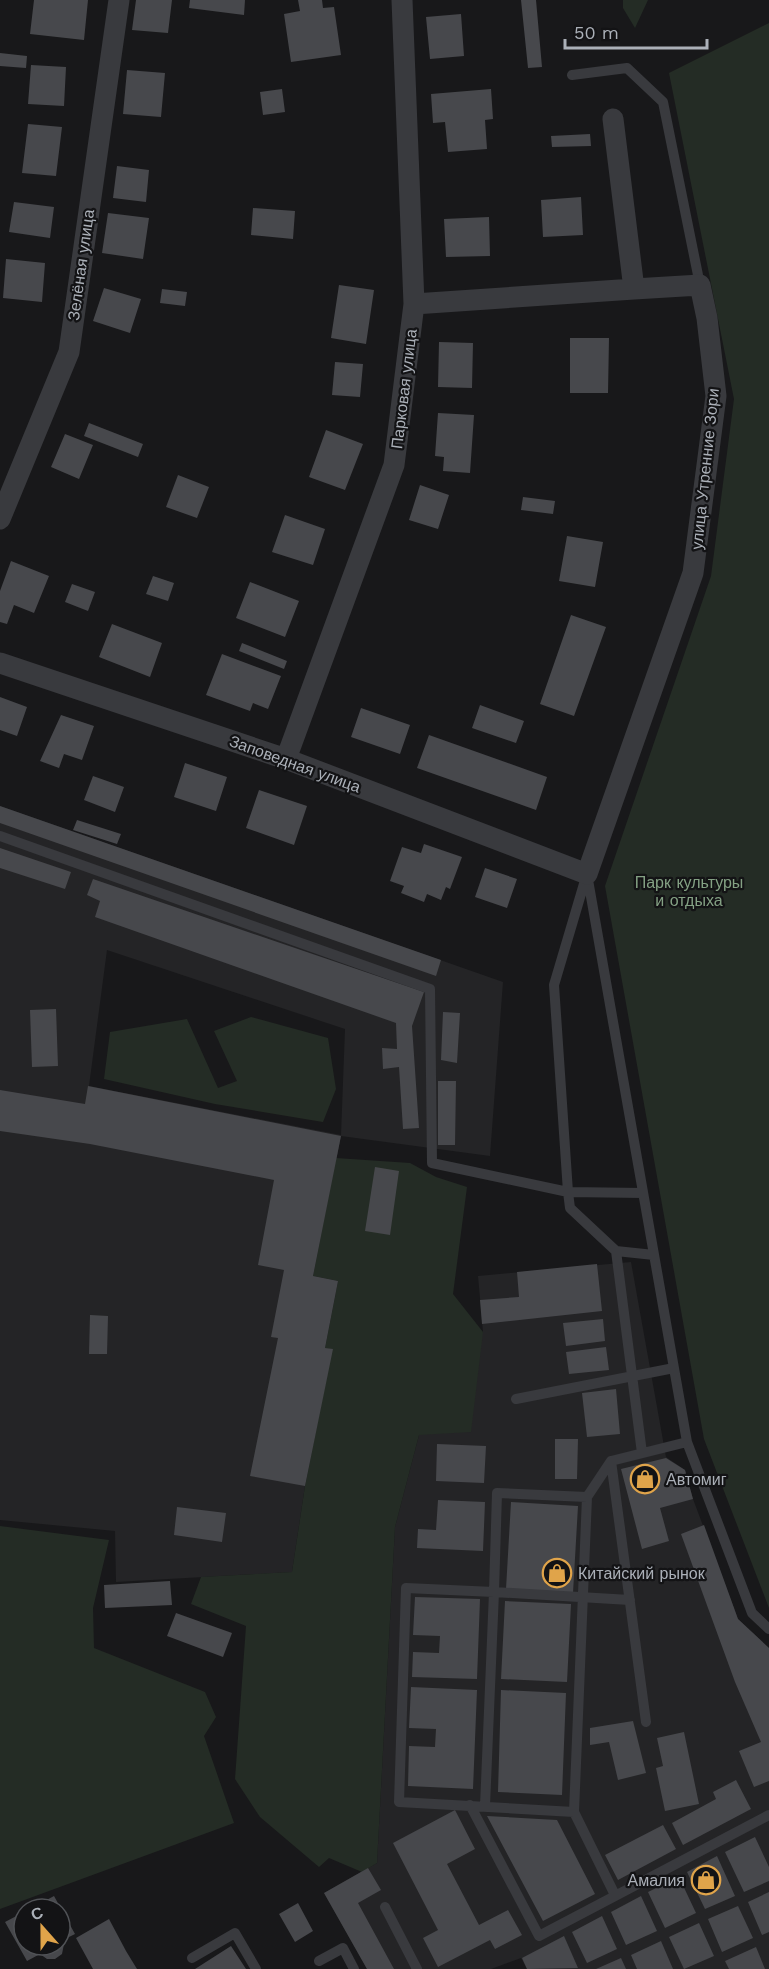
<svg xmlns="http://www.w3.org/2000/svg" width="769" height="1969" viewBox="0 0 769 1969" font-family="'Work Sans',sans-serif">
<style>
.built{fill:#242426;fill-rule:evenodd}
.green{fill:#242c25}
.building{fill:#47484c}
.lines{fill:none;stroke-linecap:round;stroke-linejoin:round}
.lane{stroke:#393a3e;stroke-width:10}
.street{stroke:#393a3e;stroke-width:21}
.labels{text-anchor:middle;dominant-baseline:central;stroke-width:4.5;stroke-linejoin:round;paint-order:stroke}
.street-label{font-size:16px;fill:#abb0b8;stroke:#131315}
.park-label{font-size:16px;fill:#84a184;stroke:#131315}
.poi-label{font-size:16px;fill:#abb0b8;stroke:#131315;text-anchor:start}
</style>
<rect width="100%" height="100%" fill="#18181a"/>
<path class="built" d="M0,806L503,982L490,1156L341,1136L313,1276L338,1281L325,1347L333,1349L305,1486L292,1572L116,1582L115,1531L0,1520ZM107,950L345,1029L341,1135L89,1086Z
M631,1262L666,1457L685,1470L693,1499L738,1619L769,1648V1969H527L521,1958L491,1969H367L324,1893L377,1863L395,1527L419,1435L483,1332L478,1276Z"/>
<path class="green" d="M623,0H648L635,28L623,8Z
M769,23V1608L704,1439L605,886L711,576L734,399L669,73Z
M251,1017L328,1038L336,1089L323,1122L215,1104L104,1079L110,1032L187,1019L218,1088L237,1081L214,1031Z
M336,1158L410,1163L436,1177L467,1187L453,1294L483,1332L471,1432L419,1435L395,1527L377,1863L362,1872L329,1858L319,1867L260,1817L235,1779L246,1626L191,1604L201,1577L292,1572L305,1486L332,1350L325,1348L338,1281L313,1276Z
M0,1526L109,1540L93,1608L94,1648L205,1692L216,1717L204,1736L234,1823L0,1909Z"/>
<path class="building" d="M34,0H88L84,40L30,34Z
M136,0H172L168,33L132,30Z
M190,0H245L244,15L189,8Z
M298,0H322L323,8L334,7L341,55L291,62L284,14L300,11Z
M521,0H536L542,67L528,68Z
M461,14L464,56L430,59L426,17Z
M0,53L27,56L26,68L0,66Z
M31,65L66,67L64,106L28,104Z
M127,70L165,73L161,117L123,114Z
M282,89L285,112L263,115L260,92Z
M491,89L493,119L485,120L487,149L448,152L445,122L433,123L431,94Z
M28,124L62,127L56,176L22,173Z
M590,134L591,146L552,147L551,136Z
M117,166L149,170L146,202L113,198Z
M581,197L583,235L543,237L541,200Z
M14,202L54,207L50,238L9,232Z
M253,208L295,211L293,239L251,235Z
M108,213L149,218L143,259L102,253Z
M489,217L490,256L446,257L444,219Z
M6,259L45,263L42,302L3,298Z
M339,285L374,290L366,344L331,338Z
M104,288L141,299L130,333L93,321Z
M162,289L187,292L185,306L160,303Z
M570,338H609L608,393H570Z
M439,342L473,343L472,388L438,387Z
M335,362L363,364L360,397L332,395Z
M438,413L474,415L470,473L443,471L444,457L435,456Z
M89,423L143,444L138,457L84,436Z
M326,430L363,444L345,490L309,477Z
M65,434L93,445L79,479L51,467Z
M178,475L209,487L197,518L166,507Z
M420,485L449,495L438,529L409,520Z
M523,497L555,501L553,514L521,510Z
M285,515L325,529L313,565L272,552Z
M567,536L603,542L595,587L559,581Z
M11,561L49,576L34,613L14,605L7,624L0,622V591Z
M153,576L174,583L168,601L146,594Z
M250,582L299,601L285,637L236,618Z
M72,584L95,592L88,611L65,602Z
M571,615L606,627L574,716L540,704Z
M112,624L162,643L150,677L99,657Z
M242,643L287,661L284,669L239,651Z
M222,654L281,676L268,709L253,703L250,711L206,695Z
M0,697L27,707L17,736L0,730Z
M480,705L524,721L516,743L472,728Z
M361,708L410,725L400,754L351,737Z
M61,715L94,726L82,760L64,754L59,768L40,761Z
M429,735L547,777L536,810L417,768Z
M185,763L227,777L216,811L174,797Z
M93,776L124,787L115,812L84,800Z
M259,790L307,806L294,845L246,828Z
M0,806L441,960L436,976L0,823Z
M77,820L121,834L117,844L73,830Z
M424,844L462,857L450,889L446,887L441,900L427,894L424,902L401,893L404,886L390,881L402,847L421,853Z
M0,848L71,872L65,889L0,868Z
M485,868L517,879L507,908L475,897Z
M93,879L424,992L412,1026L419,1128L403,1129L399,1067L383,1069L382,1048L397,1049L396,1023L95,917L100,901L87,895Z
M56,1009L58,1066L32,1067L30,1010Z
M443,1012L460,1013L457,1063L441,1060Z
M438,1081H456L455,1145H438Z
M88,1086L341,1136L313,1276L338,1281L325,1348L333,1349L305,1486L250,1476L278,1338L271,1337L284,1270L258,1265L274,1180L90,1144L0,1131V1090L85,1104Z
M375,1167L399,1171L390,1235L365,1231Z
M597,1264L602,1311L482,1324L480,1300L519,1297L517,1272Z
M90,1315L108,1316L107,1354H89Z
M603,1319L605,1341L566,1346L563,1323Z
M606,1347L609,1370L569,1374L566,1352Z
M616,1389L620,1434L587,1437L582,1393Z
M555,1439H578L577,1479H555Z
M437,1444L486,1446L484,1483L436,1481Z
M666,1458L685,1470L693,1499L660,1508L669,1541L642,1549L621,1469Z
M438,1500L485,1502L483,1551L417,1548L418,1529L436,1530Z
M511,1502L578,1506L573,1593L506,1589Z
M177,1507L226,1513L222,1542L174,1535Z
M704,1525L738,1619L769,1648V1781L754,1787L739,1751L761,1742L735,1682L681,1534Z
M170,1581L172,1605L105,1608L104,1585Z
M415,1597L480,1599L477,1679L412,1677L413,1652L439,1653L440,1636L413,1635Z
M505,1601L571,1604L567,1682L501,1679Z
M176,1613L232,1633L223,1657L167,1636Z
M411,1687L477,1690L473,1789L408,1786L409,1746L435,1747L436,1729L409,1728Z
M501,1690L566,1693L562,1795L498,1792Z
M633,1721L646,1773L618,1780L609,1742L590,1745V1728Z
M684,1732L699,1804L665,1811L656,1768L663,1766L657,1738Z
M736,1780L751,1809L683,1845L672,1823L716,1799L713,1792Z
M455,1810L475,1849L447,1864L479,1925L508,1910L522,1935L495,1949L490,1940L438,1967L423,1938L438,1930L393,1843Z
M487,1816L557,1820L595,1894L543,1921Z
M663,1825L676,1849L618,1880L605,1855Z
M755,1837L769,1867V1881L744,1892L725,1852Z
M717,1856L735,1896L705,1909L687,1872Z
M368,1868L381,1890L358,1903L394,1969H367L324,1893Z
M679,1877L696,1913L665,1928L648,1892Z
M769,1892V1932L762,1935L748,1902Z
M54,1896L75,1934L65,1939L62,1954L55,1959H47L40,1954L27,1961L5,1922L24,1912V1945H60V1909H30Z
M641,1896L657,1931L626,1945L611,1912Z
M298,1903L313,1931L295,1942L279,1914Z
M738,1906L753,1938L722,1952L708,1919Z
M602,1916L617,1949L587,1963L572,1932Z
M109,1919L126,1951L137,1969H93L76,1938Z
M699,1923L714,1956L684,1969L669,1937Z
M564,1936L578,1968L527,1969L522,1958Z
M661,1941L673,1969H637L631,1955Z
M231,1946L246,1969H195Z
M756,1947L765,1969H729L725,1961Z
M621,1958L626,1969H596Z"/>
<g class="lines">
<path class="lane" d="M572,75L627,68L663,102L700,285
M0,836L430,989L432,1163L568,1192L643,1193
M587,874L687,1442L752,1613L769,1629
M586,877L554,985L568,1192L570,1208L616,1251L642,1453
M616,1251L654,1255
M516,1399L674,1368
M611,1461L687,1442
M470,1805L539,1936L769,1815
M485,1806L494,1592L630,1600
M574,1812L399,1802L406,1588L494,1592L497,1493L587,1497
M615,1895L574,1812L587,1497L611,1461L646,1722
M385,1907L417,1969
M192,1958L235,1933L256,1969
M319,1961L343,1948L354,1969"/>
<path class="street" d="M414,304L634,289
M0,519L69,352L119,0
M0,663L286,759L587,874L693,573L716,396L707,318L700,285L634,289L613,119
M286,759L394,465L414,304L402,0"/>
</g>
<defs>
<g id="shop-ring" transform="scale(1.5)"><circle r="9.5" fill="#131315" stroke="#e0a44a" stroke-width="1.5"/><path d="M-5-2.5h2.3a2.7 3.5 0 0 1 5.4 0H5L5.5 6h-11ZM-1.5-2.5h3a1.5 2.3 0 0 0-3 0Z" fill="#e0a44a"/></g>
</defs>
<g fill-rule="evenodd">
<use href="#shop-ring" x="645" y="1479"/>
<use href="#shop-ring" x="557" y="1573"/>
<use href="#shop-ring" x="706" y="1880"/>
</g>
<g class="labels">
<g class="street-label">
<text transform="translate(81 265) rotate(-82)">Зелёная улица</text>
<text transform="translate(404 389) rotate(-83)">Парковая улица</text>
<text transform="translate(705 469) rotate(-84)">улица Утренние Зори</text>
<text transform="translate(295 764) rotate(20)">Заповедная улица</text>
</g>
<g class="park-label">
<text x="689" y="882">Парк культуры<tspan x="689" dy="18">и отдыха</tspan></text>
</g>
<g class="poi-label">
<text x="666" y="1479">Автомиг</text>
<text x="578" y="1573">Китайский рынок</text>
<text x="685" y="1880" text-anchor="end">Амалия</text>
</g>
</g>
<g transform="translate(42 1927) rotate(339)"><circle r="28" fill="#131315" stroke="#505256" stroke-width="1.5"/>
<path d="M0-4.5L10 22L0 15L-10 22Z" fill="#e0a44a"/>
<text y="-9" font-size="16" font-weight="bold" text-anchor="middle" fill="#abb0b8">С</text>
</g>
<path d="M565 39v9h142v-9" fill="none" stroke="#abb0b8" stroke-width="3"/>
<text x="574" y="39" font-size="18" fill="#abb0b8" stroke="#131315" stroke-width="4.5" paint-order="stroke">50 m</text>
</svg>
